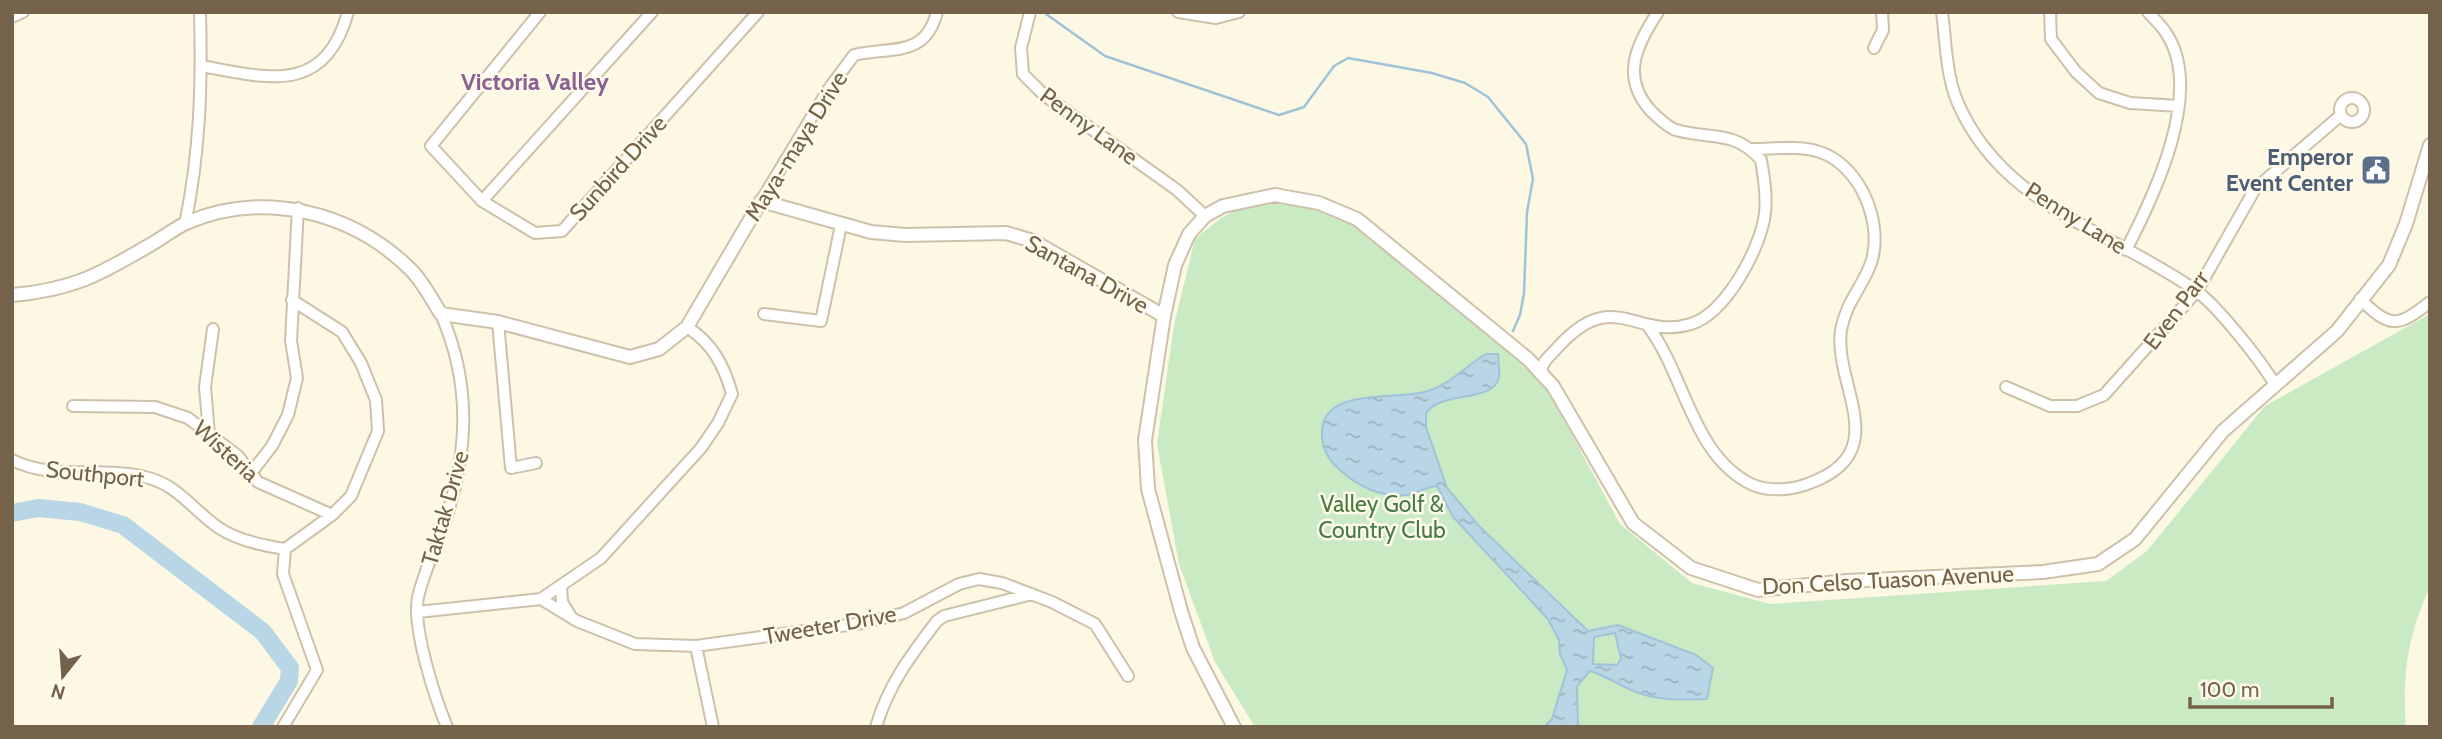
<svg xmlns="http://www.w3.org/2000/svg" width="2442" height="739" viewBox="0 0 2442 739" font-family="Cabin,sans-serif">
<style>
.green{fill:#caeac3}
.water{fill:url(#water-ripples);stroke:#9fc3d8;stroke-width:2;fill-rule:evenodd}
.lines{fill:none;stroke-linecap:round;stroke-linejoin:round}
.stream{stroke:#9fc3d8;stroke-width:2.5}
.river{stroke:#b9d6e6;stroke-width:18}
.minor-casing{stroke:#cec1ab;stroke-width:14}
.tertiary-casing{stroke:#cec1ab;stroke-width:16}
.minor{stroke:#fff;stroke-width:10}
.tertiary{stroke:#fff;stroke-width:12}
.labels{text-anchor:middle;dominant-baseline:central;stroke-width:5;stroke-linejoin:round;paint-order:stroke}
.street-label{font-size:23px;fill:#75624a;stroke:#fffbea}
.service-label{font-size:23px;font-weight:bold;fill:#4e5e75;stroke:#fffbea;text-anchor:end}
.park-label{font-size:23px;fill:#467b42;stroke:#fffbea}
.neighbourhood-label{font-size:24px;font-weight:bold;fill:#8c6191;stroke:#fffbea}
</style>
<defs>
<pattern id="water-ripples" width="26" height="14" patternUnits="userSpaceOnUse" patternTransform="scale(1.75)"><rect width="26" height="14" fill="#b9d6e6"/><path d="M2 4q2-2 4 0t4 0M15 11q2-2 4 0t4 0" fill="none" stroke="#9bb1bc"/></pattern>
</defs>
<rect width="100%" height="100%" fill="#fcf8e4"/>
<path class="green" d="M1297,201L1353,223L1519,361L1549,392L1620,524L1692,583L1770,604L2106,581L2147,551L2265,406L2430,314V587C2408,634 2402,675 2406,727H1255L1215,662L1179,564L1157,444L1174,325L1195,239L1221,218L1245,206Z"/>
<path class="water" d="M1486,354H1498C1498,361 1500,370 1499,377C1494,404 1437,390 1426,414V427L1447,488L1479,526L1588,631L1618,625L1696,655L1713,668L1707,699C1682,700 1660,701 1636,692C1620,686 1607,676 1590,671L1577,686L1578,727H1544L1552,719L1567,670L1560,654L1559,640L1548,619L1453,517L1437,486C1427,487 1417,493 1407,495C1382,498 1357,486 1339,469C1328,460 1321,446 1322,431C1324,386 1399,401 1428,391C1451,384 1465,366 1486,354ZM1615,633L1621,659L1617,665L1593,664L1594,637Z"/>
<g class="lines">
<path class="stream" d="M1046,14L1105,56L1279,115L1304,107L1334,66L1348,58L1432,73L1465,83L1488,97L1526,144L1533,179L1527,212L1524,293L1520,315L1513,331"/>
<path class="river" d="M12,513L38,508L80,512L123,525L263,632L290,668L289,681L261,727"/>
<g class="minor-casing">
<path id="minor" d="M540,12L431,146L482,201L535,233L562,231L758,12
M1030,12L1021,48L1023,74L1044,95L1177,190L1205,216
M1178,12L1216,18L1239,12
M1942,12C1946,42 1946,74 1957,101C2001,206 2111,231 2195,290C2217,305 2260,360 2274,383
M2050,12L2051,39L2076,72L2099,93L2130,103L2179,106
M12,17L23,12
M1874,48L1883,30L1882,12
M201,66C267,78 325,96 348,12
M2340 110a12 12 0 1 1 24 0a12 12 0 1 1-24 0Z
M482,201L652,12
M761,201L828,90L854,55C890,46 925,59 937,12
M185,224C200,153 202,84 200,12
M2126,250C2154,196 2205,91 2166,33C2161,25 2154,19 2148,12
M2360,299C2390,328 2397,328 2430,302
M441,314C471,383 469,450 445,521C436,546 424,572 418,597C412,628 435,698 447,727
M764,314L821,321L841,225
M498,322L511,468L536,463
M1647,325C1685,373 1692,457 1753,485C1771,492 1793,490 1810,483C1895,452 1833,385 1841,330C1846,302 1862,288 1871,263C1884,224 1861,166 1820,152C1800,145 1773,149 1752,149
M1541,372C1542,361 1551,355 1558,347C1614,285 1636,341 1691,324C1726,313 1761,248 1765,213C1767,195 1764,177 1761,160C1734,129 1710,140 1676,130C1667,127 1657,117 1650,110C1621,77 1636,45 1658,12
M2006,387L2050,406H2077L2104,395L2197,291L2255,189L2341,115
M73,406L155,407L188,418L238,456L258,482L332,515
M209,434L205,387L213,329
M12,460C54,481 101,466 145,477C177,484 193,510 219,528C237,540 265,546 285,549
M251,473L272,446L288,415L297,378L291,341L298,208
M285,549L332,515L351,496L378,431L376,400L361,363L342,332L292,300
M561,585L562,602L570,615
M541,599L577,621L635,644L696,646L862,623L904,613L959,584L979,579L1002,583L1052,602L1095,624L1128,676
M418,612L541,599L601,558L701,448L718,423L732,394C724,365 712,343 687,327
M696,646L713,727
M283,727L317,670L283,574L285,549
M876,727C888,685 911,655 937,621L944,616L1032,594"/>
</g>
<g class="tertiary-casing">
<path id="tertiary" d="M12,295C72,290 99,275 150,245C162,238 174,229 186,223C263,190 352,211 411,270C423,282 432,300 441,314L498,322L630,357L659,349L687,327L761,201L871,232L905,235L1006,233L1033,241L1164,316
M1234,727L1193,648L1181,611L1148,489L1145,440L1164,316L1175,265L1189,234L1205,216L1223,206L1275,195L1319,203L1357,219L1528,359L1553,386L1633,523L1691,568L1758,590L1847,581L2043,572L2098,564L2135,539L2223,431L2337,331L2389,265L2406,224L2430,145"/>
</g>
<use href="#minor" class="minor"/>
<use href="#tertiary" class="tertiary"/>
</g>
<defs>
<g id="civic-square" transform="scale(1.575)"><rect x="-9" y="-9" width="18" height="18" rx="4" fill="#5c6f8a" stroke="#fffbea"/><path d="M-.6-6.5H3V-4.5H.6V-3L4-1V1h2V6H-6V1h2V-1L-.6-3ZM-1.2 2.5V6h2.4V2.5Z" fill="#fff"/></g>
</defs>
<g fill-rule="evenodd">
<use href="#civic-square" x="2376" y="170"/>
</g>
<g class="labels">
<g class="street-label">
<text transform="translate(1089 126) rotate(36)">Penny Lane</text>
<text transform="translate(796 146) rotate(-58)">Maya-maya Drive</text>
<text transform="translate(618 168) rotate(-48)">Sunbird Drive</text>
<text transform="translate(2076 218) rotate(32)">Penny Lane</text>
<text transform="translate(1087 274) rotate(29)">Santana Drive</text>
<text transform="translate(2176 310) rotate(-53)">Even Parr</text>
<text transform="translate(226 451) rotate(42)">Wisteria</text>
<text transform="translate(95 474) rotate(6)">Southport</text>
<text transform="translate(445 508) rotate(-74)">Taktak Drive</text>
<text transform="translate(1888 580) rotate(-3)">Don Celso Tuason Avenue</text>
<text transform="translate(830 625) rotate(-10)">Tweeter Drive</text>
</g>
<g class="service-label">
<text x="2353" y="157">Emperor<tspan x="2353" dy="26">Event Center</tspan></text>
</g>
<g class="park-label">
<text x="1382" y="504">Valley Golf &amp;<tspan x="1382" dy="26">Country Club</tspan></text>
</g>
<g class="neighbourhood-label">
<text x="535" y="81">Victoria Valley</text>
</g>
</g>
<rect width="2442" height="739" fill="none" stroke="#75624a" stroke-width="28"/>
<g transform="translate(63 676) rotate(197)" stroke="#fffbea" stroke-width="5" paint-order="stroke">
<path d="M0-5L12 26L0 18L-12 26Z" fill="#75624a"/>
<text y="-10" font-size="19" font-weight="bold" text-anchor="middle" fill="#75624a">N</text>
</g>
<path d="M2190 697v10h142v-10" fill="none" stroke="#75624a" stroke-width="3.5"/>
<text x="2200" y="697" font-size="21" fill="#75624a" stroke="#fffbea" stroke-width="5" paint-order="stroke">100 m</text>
</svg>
